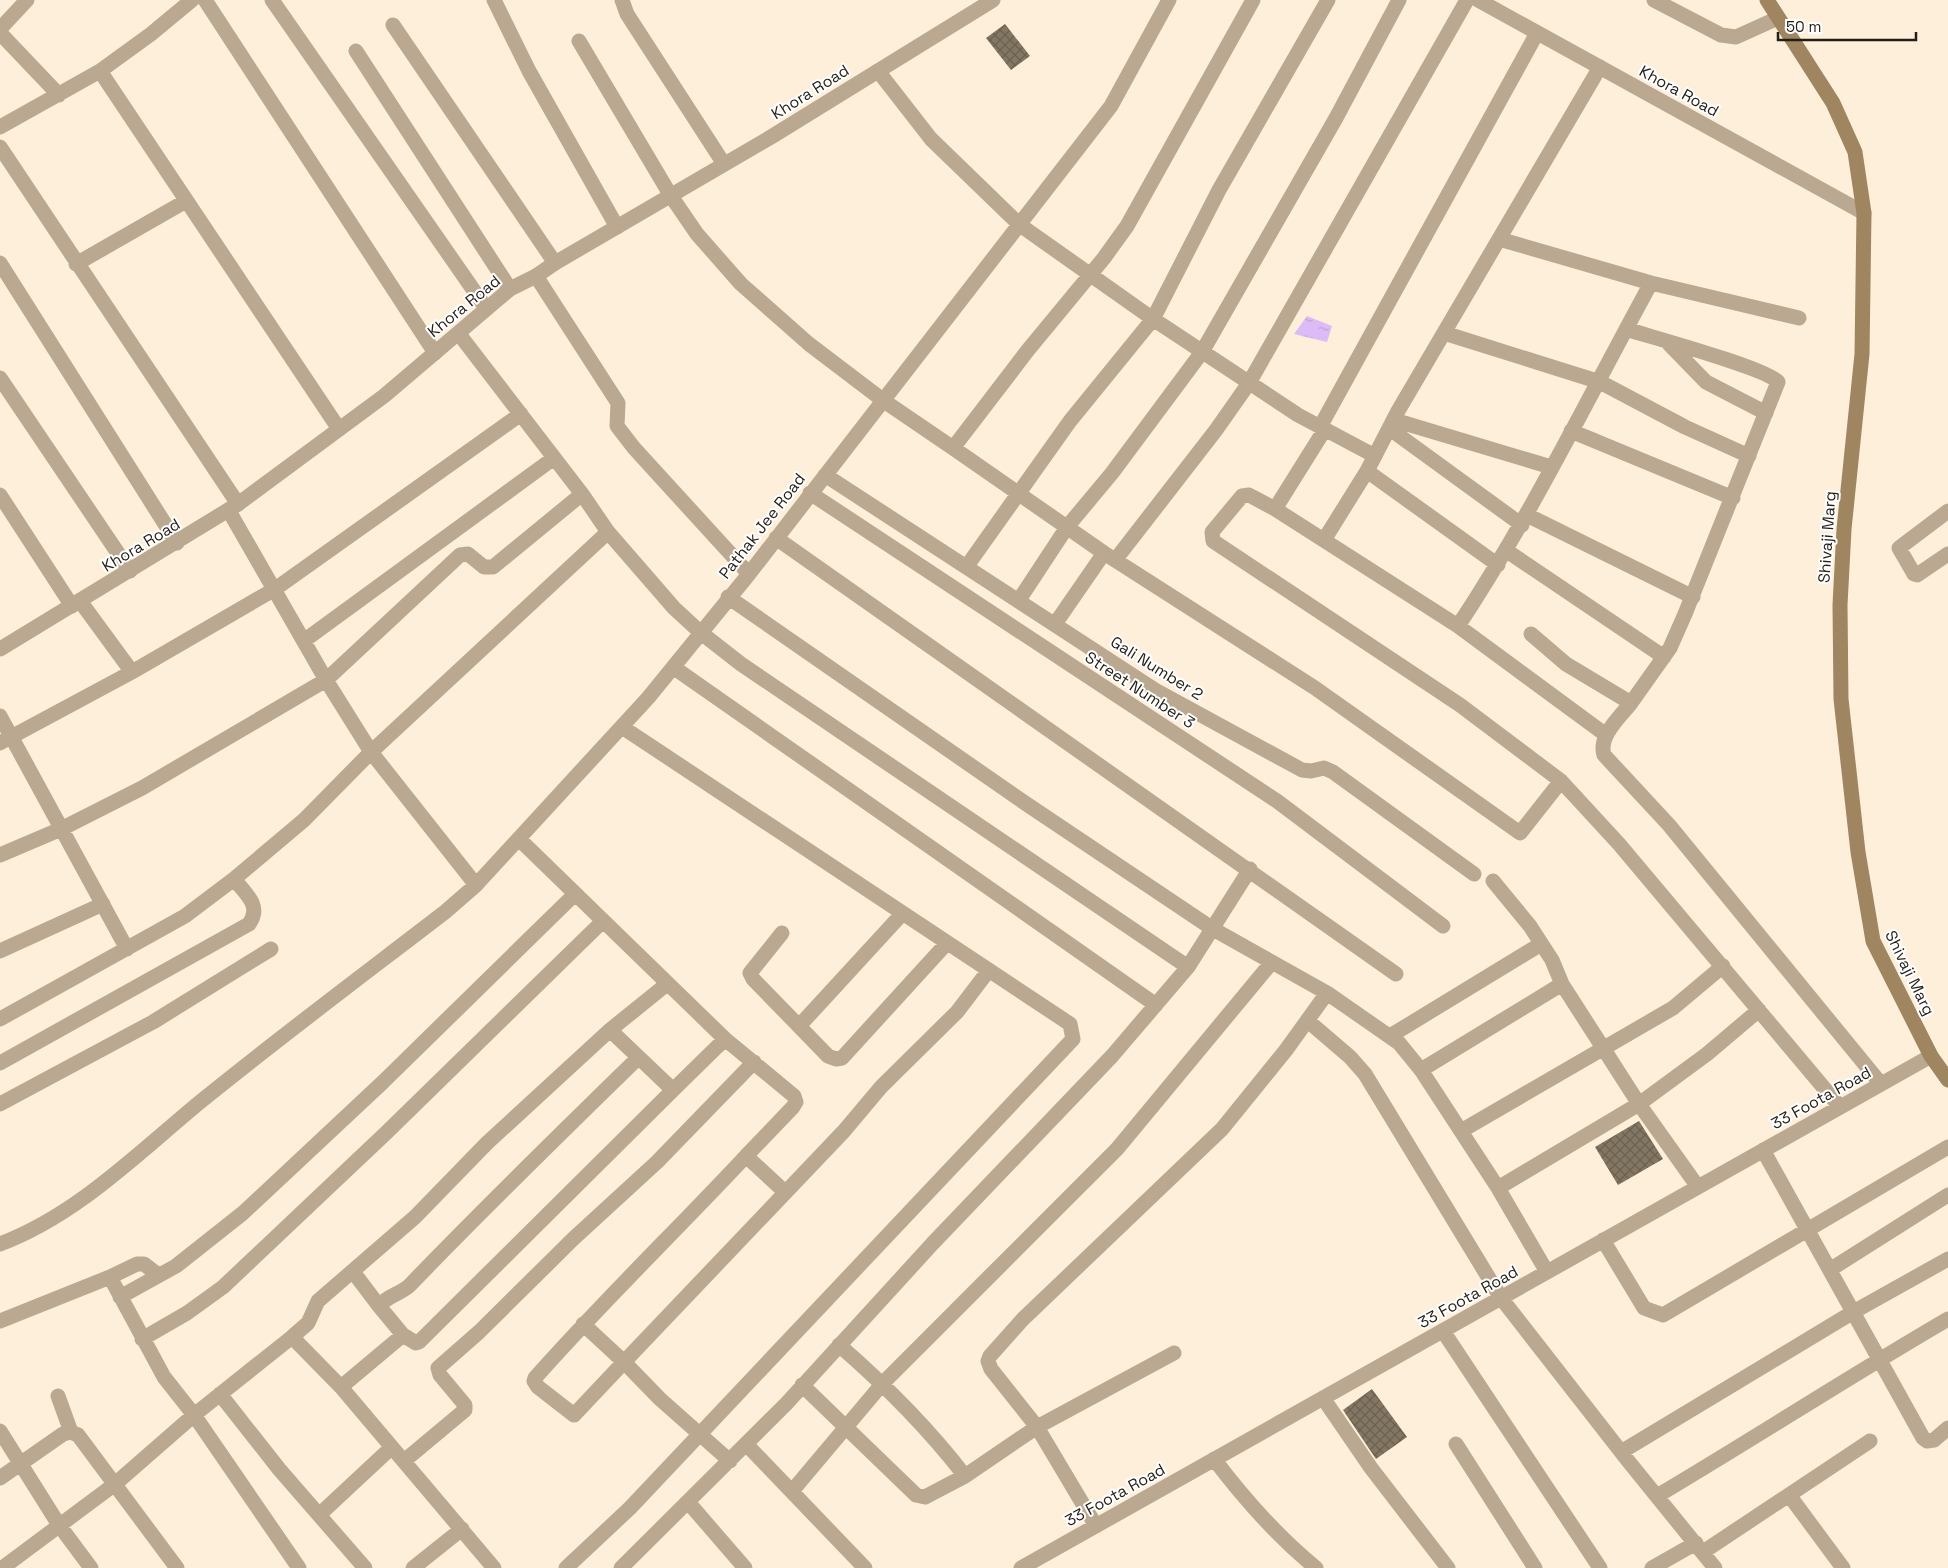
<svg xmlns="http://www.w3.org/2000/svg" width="1948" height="1568" viewBox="0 0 1948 1568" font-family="'Space Grotesk',sans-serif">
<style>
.water{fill:url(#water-ripples)}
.building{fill:url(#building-cross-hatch)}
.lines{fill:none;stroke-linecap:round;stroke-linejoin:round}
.minor{stroke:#baa990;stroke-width:15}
.tertiary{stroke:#baa990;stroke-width:15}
.secondary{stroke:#9f8560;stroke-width:15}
.labels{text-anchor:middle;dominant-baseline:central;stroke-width:4;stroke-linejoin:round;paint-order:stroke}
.street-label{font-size:16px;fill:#231e16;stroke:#fff}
</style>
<defs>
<pattern id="water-ripples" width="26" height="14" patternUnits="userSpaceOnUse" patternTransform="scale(1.25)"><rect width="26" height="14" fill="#ddbbf7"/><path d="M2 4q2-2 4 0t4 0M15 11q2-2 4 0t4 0" fill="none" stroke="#bda0d3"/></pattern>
<pattern id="building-cross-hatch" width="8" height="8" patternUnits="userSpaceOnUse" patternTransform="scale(1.25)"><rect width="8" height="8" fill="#837764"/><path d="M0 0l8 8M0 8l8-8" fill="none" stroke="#6b6151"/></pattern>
</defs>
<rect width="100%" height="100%" fill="#feefdb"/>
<path class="water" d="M1307,316L1332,326L1327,342L1294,334Z"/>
<path class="building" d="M1005,24L1030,56L1011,70L986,38Z
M1639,1121L1663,1159L1618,1185L1595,1147Z
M1372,1389L1407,1437L1376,1459L1343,1410Z"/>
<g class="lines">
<path class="minor" d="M205,0L435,353
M272,0L486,308
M494,0L529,71L617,227
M622,0L627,14L724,164
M1654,0L1721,35L1736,37L1778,18
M393,25L555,263
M0,29L27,0
M0,33L59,95
M579,41L671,196L697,234L741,284L809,344L884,401L953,448L1104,553L1315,688L1520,833L1561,781
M356,51L510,289
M100,71L339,429
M878,71L931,139L1020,225L1153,319L1298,415L1375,456
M0,127L100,71L151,34L192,0
M0,147L238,504
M1499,239L1651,283L1799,318
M0,263L177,543
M76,264L186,201
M536,276L618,403L617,426L634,448L749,574
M1626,329C1651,337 1766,368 1778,382L1685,614L1670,648L1631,703
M1444,333L1600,382L1685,427L1749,456
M459,334L582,494L608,532L674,608L700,632L741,664L1188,967
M1669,344L1706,382L1766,413
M0,378L130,571
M1394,420L1551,467
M1320,427L1537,33
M1325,429L1275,509L1458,626L1606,735
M1390,429L1522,525
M1571,431L1733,498
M953,448L1028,350L1104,258L1127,226L1253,0
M1367,471L1498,565
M825,475L1155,690L1302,770L1311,771L1324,768L1333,772L1474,874
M810,493L1277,801L1443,926
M0,495L72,606
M1275,509L1249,495L1242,496L1212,532L1213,541L1460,705L1561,781L1619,844L1840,1107
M229,511L326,680L371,752L476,885
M1948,511L1899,548L1914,574L1917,575L1948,554
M1527,515L1693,597
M776,538L1396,974
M1324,540L1367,471L1398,411L1600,67
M1507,551L1664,657
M1116,559L1216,430L1249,383L1467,0
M967,566L1070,421L1153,319L1219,190L1328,0
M728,597L1025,803L1213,929L1327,993L1399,1043L1421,1070L1498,1188L1547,1272
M1019,600L1067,527L1112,473L1202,352L1336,118L1399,0
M80,601L132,672
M1055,624L1104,553
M1458,626C1531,516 1588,398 1651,283
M1531,634L1566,664L1631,703C1620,717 1598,736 1604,755L1669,825L1881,1084
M305,640L554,458
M673,667L1156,1005
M0,716L127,949
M0,743L132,672L275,589L521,414
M519,839L725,1039L794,1096L796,1102L793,1107L746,1156L785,1192
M0,855L61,829L142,788L326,680L460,555L468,554L484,567H493L582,494
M1493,881L1530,926L1552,960L1562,984L1639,1104L1698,1187
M782,933L750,973L753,979L828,1056L836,1059L842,1058L947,943
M0,951L103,904
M667,984L610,1030L673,1090L725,1039
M0,1019L185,916L234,879L304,820L371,752L608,532
M1308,1021L1350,1057L1365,1074L1501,1298L1629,1462L1715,1568
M800,1025L902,914
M1390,1036L1541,944
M0,1063L249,924C262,906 246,894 234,879
M1421,1070L1562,984
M0,1104L153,1022L271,949
M1461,1131L1673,1008L1723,966
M1763,1150L1923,1438L1927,1441L1934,1440L1948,1428
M1498,1188L1639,1104L1707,1054L1759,1010
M1603,1240L1644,1308L1663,1315L1948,1147
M0,1244C77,1215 137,1154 200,1102C280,1037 363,975 445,912L476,885L648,698L749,574L1111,106L1169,0
M1831,1269L1948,1195
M354,1273L379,1306
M110,1277L164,1377L194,1415L299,1568
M120,1297L176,1266L243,1213L383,1082L575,894
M0,1321L110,1277L137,1264H144L158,1275
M583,1324L624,1362L574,1415L538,1387L534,1381L535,1378C603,1301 676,1231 746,1156
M1443,1331L1600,1568
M403,1335L379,1306C388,1295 401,1294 410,1285C485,1207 561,1133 638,1058
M292,1337L341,1387L494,1568
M142,1339L187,1313L223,1287L387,1132L603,921
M839,1345C885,1385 928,1428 965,1476
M802,1385L916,1495L925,1497L965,1476L1037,1427L1174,1353
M341,1387L403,1335L416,1343L419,1342L673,1090
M220,1394L279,1469L365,1568
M58,1396L71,1432
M1323,1398L1371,1468L1448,1568
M0,1431L59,1525L91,1568
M1456,1444L1535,1568
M747,1445L865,1568
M1621,1452L1855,1311L1948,1259
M1214,1459C1245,1500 1277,1536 1316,1568
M404,1461L465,1410V1405L440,1375L438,1368L479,1332L573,1239L657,1162L754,1062
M730,1461L660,1399L624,1362L844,1131L881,1087L957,1012L989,970
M0,1478L63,1434L71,1432L78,1435L177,1568
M793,1490L883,1383L1117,1149L1272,962
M1789,1495L1843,1568
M1657,1496C1755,1438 1850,1376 1948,1319
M688,1502L745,1568
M319,1515L392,1447
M1096,1526L1037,1427L991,1369L988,1361L990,1356L1023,1319L1222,1129L1286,1050L1327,993
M1703,1552L1870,1441
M5,1566L115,1484L194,1415L292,1337L308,1323L318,1301L415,1217L487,1143L610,1030
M413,1568L462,1529
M566,1568L630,1508L1073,1039L1070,1024L622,727
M621,1568L786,1404L933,1243L1112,1056L1188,967L1250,869
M1021,1568L1931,1056
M1652,1568L1696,1543"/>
<path class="tertiary" d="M1478,0L1864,213
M0,649L238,504L384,396L510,289L536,276L555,263L771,137L993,0"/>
<path class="secondary" d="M1767,0L1833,103L1855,152L1864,213L1862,354L1844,529L1840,605L1841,699L1858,852L1873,941L1931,1056L1948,1080"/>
</g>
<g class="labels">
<g class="street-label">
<text transform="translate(1679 91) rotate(29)">Khora Road</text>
<text transform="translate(810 92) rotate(-32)">Khora Road</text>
<text transform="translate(464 306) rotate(-39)">Khora Road</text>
<text transform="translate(762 526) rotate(-52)">Pathak Jee Road</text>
<text transform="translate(1827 537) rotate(-86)">Shivaji Marg</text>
<text transform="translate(141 545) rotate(-31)">Khora Road</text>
<text transform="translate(1157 668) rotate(32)">Gali Number 2</text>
<text transform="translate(1140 690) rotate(33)">Street Number 3</text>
<text transform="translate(1910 973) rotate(64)">Shivaji Marg</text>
<text transform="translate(1821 1098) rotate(-29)">33 Foota Road</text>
<text transform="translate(1468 1297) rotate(-29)">33 Foota Road</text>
<text transform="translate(1115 1495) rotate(-29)">33 Foota Road</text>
</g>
</g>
<path d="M1778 32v8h138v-8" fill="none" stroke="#231e16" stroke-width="2.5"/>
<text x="1786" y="32" font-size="15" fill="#231e16" stroke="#ffffff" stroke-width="4" paint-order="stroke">50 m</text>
</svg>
